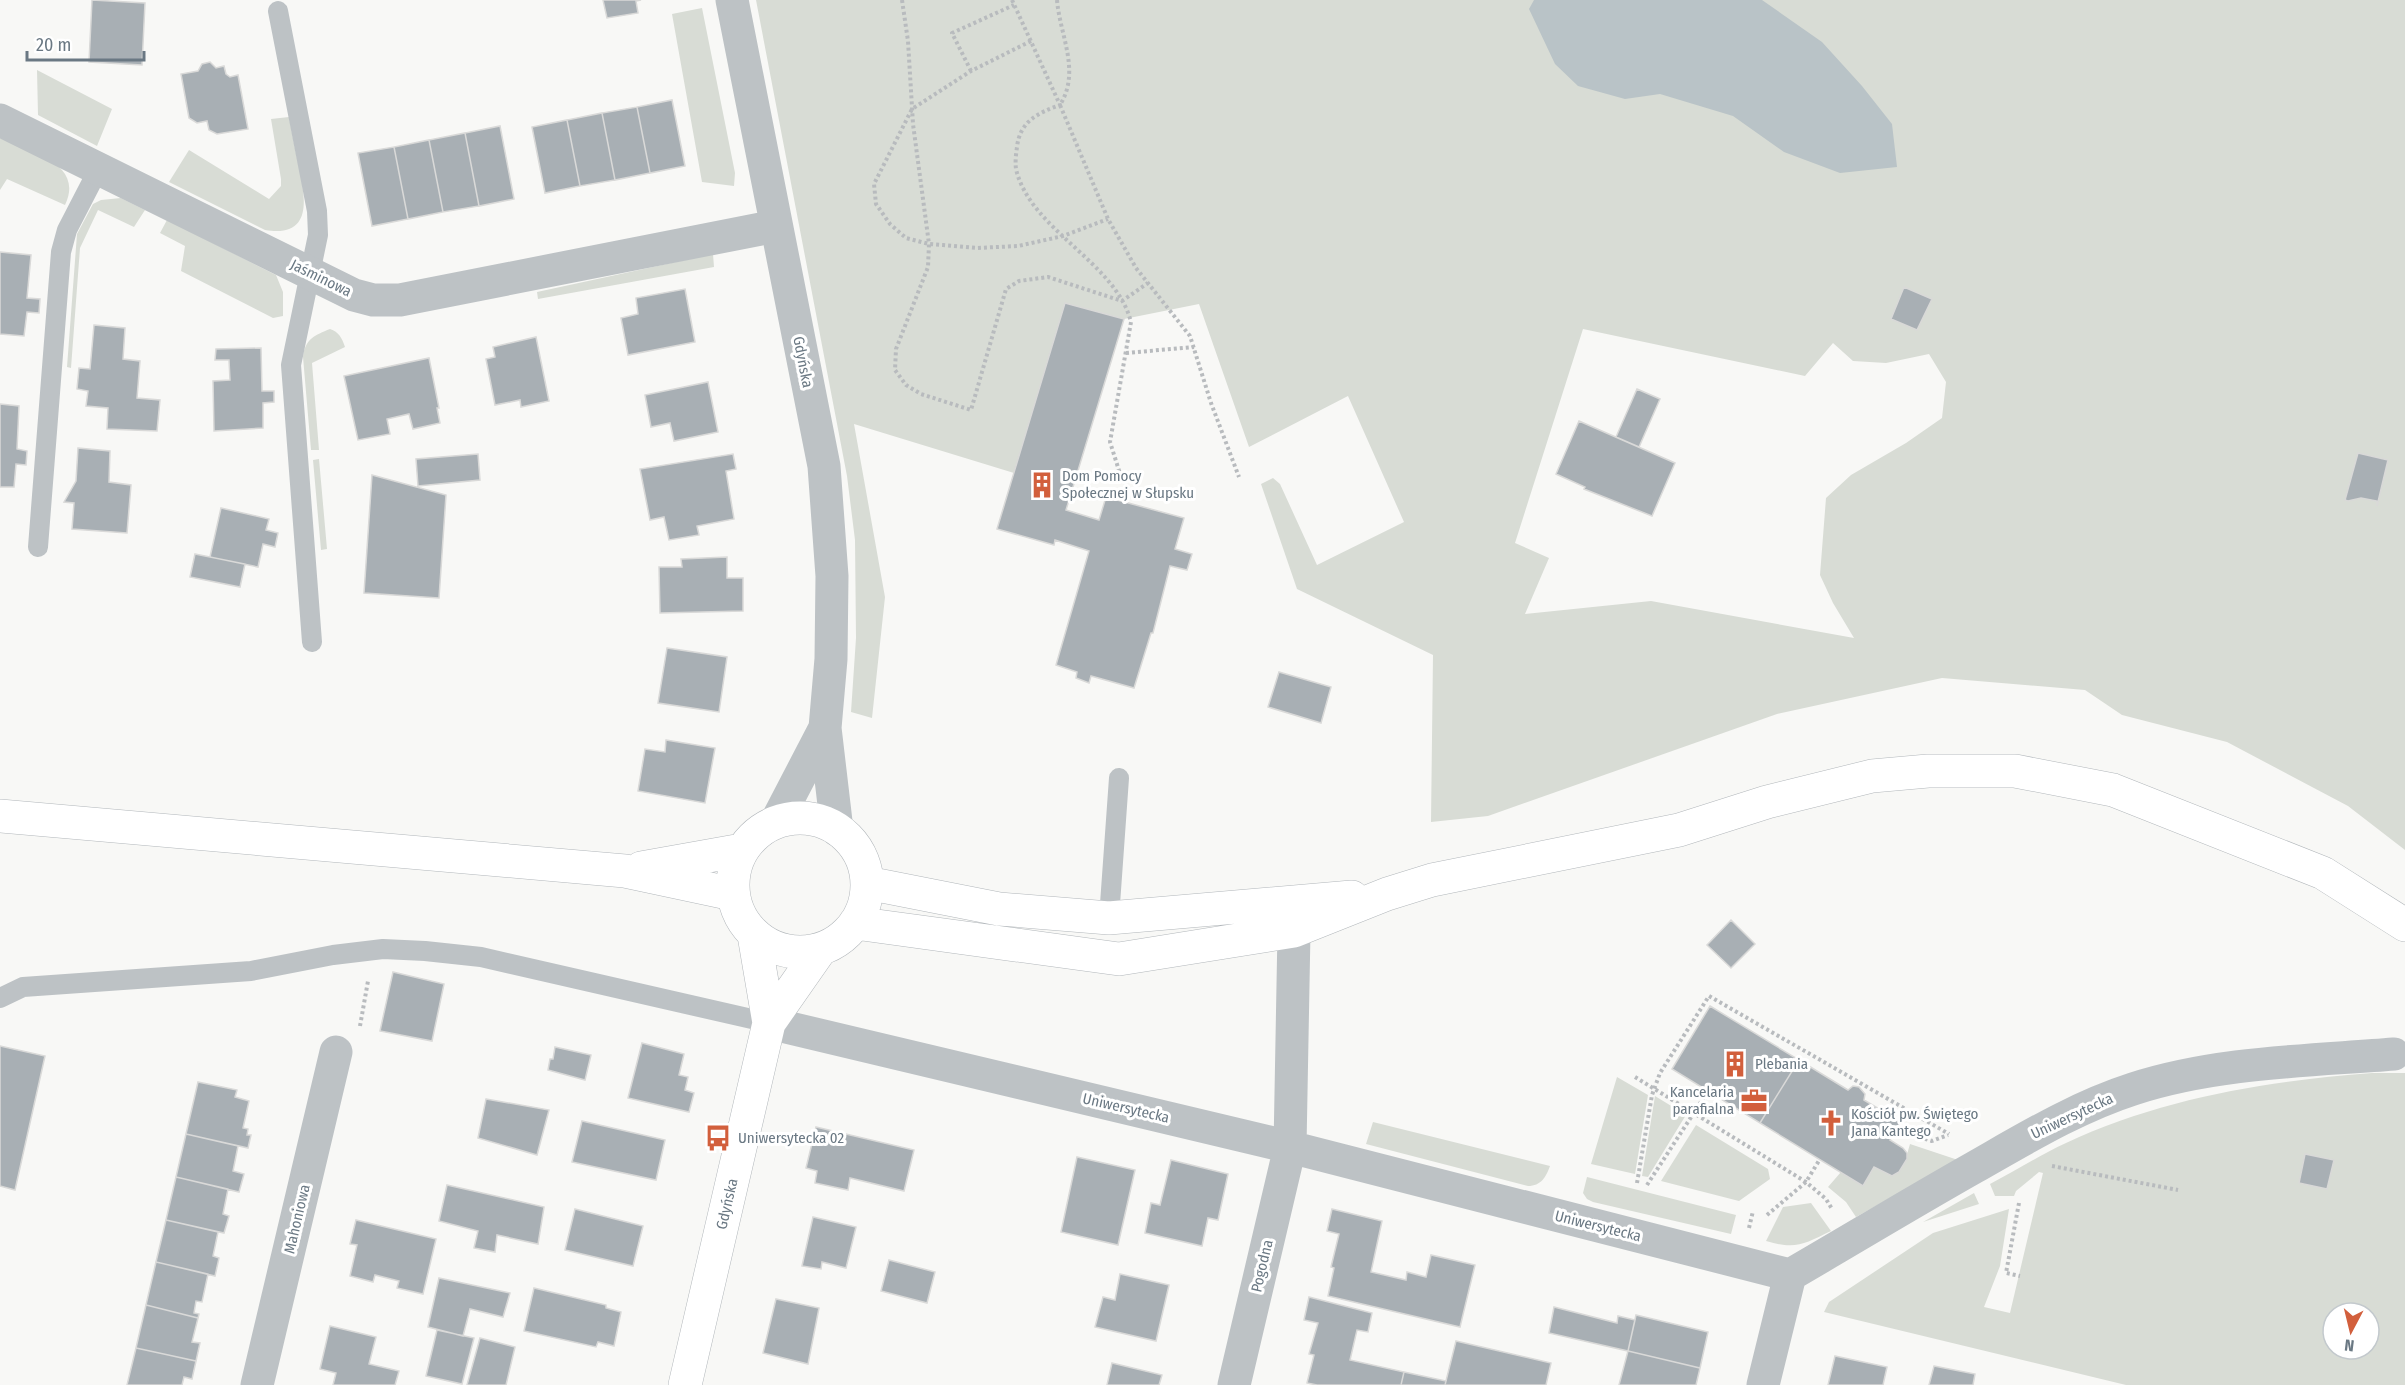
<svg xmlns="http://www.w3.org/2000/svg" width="2405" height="1385" viewBox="0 0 2405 1385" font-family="'Fira Sans Condensed',sans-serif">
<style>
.green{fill:#d8dcd5;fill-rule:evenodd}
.water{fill:#b9c3c7}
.building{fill:#a8afb4;stroke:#d9d9d8;stroke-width:1.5}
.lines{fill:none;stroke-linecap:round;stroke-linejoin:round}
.secondary-casing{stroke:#b2b7bb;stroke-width:34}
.path{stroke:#b8bbbe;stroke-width:4;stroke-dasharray:3 3;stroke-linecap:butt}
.lane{stroke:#bdc2c5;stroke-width:20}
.street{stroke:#bdc2c5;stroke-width:33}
.secondary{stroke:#fff;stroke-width:33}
.labels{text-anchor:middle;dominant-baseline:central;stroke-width:6;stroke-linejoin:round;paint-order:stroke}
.street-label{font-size:15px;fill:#6a7883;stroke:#fff}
.poi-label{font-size:15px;fill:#6a7883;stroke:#fff;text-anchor:start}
</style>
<rect width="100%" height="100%" fill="#f8f8f6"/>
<path class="green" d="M756,0H2405V850L2348,806L2227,742L2122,715L2085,690L1942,678L1777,714L1488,816L1431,822L1433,655L1297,589L1261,484L1273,478L1280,484L1317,565L1404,522L1348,396L1249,447L1199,304L1124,319L1065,303L1014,473L854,424L885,597L872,718L851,712L856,638L855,540L847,476ZM1583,329L1805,376L1833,343L1853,361L1886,363L1929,354L1946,382L1942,418L1906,443L1851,475L1826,498L1820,575L1833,603L1854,638L1651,601L1525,614L1549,558L1515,543Z
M702,8L735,173L734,186L702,182L672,14Z
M37,70L112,109L97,146L38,115Z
M289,117C292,133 295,150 299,167C305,197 314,238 265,230L169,182L189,150L269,199L281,186V179L271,119Z
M0,138C30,152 85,163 65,205L7,179L0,190Z
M121,198L145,210L134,227L98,210L80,248L71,368L67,367L77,234L93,204L101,200Z
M167,220L276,275L283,292V316L273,318L181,271L185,246L160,233Z
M713,254L714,267L538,299L537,292Z
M330,329C339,332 342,338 345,347L312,363L319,450H311L303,357C305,339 315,335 330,329Z
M319,459L327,549L321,550L313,460Z
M2372,1073H2405V1385H2126L1824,1312L1829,1302L1933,1233L2009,1209L2000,1266L1984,1307L2010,1313L2043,1173L2039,1172L2016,1191L2014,1196H1995L1990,1184C2015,1171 2040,1155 2066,1143C2162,1098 2268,1081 2372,1073ZM2333,1313H2369V1349H2333Z
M1617,1077L1648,1095L1635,1174L1591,1164Z
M1655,1096L1686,1115L1648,1177L1642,1176Z
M1373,1122L1550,1166C1546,1177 1541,1186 1528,1186L1366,1144Z
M1696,1125L1768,1169L1770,1179L1739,1201L1661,1181Z
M1910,1144L1958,1160L1856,1217L1846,1202L1828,1187L1841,1172L1862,1185L1874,1167L1892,1176C1905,1169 1906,1157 1910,1144Z
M1587,1177L1736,1215L1731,1234L1593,1202L1587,1199L1583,1193Z
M1974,1193L1979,1204L1923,1222Z
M1811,1203L1831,1231C1804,1244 1796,1250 1766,1241L1783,1207Z"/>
<path class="water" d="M1534,0H1762L1822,42L1862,86L1892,124L1897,167L1840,173L1784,152L1733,116L1660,94L1625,99L1578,86L1555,64L1529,9Z"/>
<path class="building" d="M92,0L145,3L142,65L89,62Z
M603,0H641L636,1L638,13L607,18Z
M210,62L216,68L224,66L226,74L230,77L238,75L248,129L217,134L209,130L207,121L197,123L189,118L181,74L198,71L202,64Z
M672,100L685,166L650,173L637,107Z
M637,107L650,173L615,180L602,113Z
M602,113L615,180L580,186L567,120Z
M567,120L580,186L545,193L532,127Z
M500,126L514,199L479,206L465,133Z
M465,133L479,206L443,212L429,140Z
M429,140L443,212L408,219L394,147Z
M394,147L408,219L372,226L358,153Z
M0,252L31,255L27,298L40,299L39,313L27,312L24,336L0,334Z
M1904,287L1932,299L1917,330L1891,319Z
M685,289L695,342L628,355L621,318L638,314L636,298Z
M1065,303L1124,319L1066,510L1099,520L1106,497L1184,518L1175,549L1192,554L1187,570L1170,566L1153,633H1151L1134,688L1091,676L1089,683L1076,678L1077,672L1056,665L1089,551L1055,540L1054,545L997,529Z
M94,325L125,328L123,359L140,361L137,398L160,400L157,431L107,429L108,408L86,406L88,391L77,389L79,368L90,369Z
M536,337L549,401L521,407L520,400L495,405L486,359L495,357L493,347Z
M261,348L262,391H274V402L263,403V428L214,431L213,381L230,380L229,360H215L216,349Z
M429,358L439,408H437L440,423L413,429L409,414L387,419L390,434L358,440L344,376Z
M708,382L718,432L674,441L670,423L651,427L645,395Z
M1637,389L1660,399L1639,447L1616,437Z
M0,404L19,406L17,449L27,451L26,465L16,464L14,487H0Z
M1579,421L1675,463L1652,516L1584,489L1585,487L1556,474Z
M78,448L110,451L109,482L131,485L127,533L72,529L74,503L64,502L76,481Z
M2358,453L2388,460L2377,506V501L2361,498L2348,501L2345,500Z
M478,454L480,480L418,486L416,459Z
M733,454L736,469L726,471L734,519L697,526L699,535L669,540L664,517L650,520L640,469Z
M372,475L446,495L439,598L364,593Z
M221,508L269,519L266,530L278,533L275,547L263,544L258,567L210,557Z
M195,554L245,564L240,587L190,577Z
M727,557V578H743V611L660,613L659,567H682L681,559Z
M667,648L727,657L719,712L658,703Z
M1279,672L1331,687L1321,723L1268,707Z
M666,740L715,748L705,803L638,791L645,749L665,752Z
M1731,920L1755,944L1731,968L1707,945Z
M393,972L444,984L432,1041L380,1031Z
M1710,1006L1799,1060L1760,1123L1672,1069Z
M642,1043L684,1054L679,1075L688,1077L685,1090L694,1093L689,1112L628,1098Z
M0,1046L45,1056L15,1190L0,1186Z
M555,1047L591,1055L585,1080L548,1070L550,1059H553Z
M1799,1060L1848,1090L1853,1086L1859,1087L1865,1094L1864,1100L1901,1122L1890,1140L1903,1148L1907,1153V1159L1899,1172L1892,1176L1874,1167L1863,1186L1760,1123Z
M198,1082L237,1090L235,1097L249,1101L243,1128L248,1129L247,1135H251L248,1148L186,1134Z
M486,1099L549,1110L537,1155L478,1138Z
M582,1121L665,1140L656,1180L572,1162Z
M816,1127L914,1150L904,1191L850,1178L848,1190L815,1183L817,1171L806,1168Z
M186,1134L238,1146L233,1171L244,1174L239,1192L176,1177Z
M2305,1154L2334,1160L2327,1189L2299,1183Z
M1077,1157L1135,1170L1118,1245L1061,1232Z
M1171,1160L1228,1174L1218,1220L1208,1218L1202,1246L1145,1233L1151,1203L1160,1205Z
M176,1177L228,1189L223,1214L229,1216L224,1233L166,1220Z
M447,1185L544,1207L538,1244L497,1235L495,1252L474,1248L478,1231L439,1221Z
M575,1209L643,1226L633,1266L565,1250Z
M1332,1209L1382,1221L1371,1272L1406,1280L1407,1272L1426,1277L1431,1255L1475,1265L1460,1327L1328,1296L1334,1268L1331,1267L1339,1234L1327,1231Z
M813,1217L856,1227L846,1268L822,1262L821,1269L802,1266Z
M166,1220L218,1232L213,1256L219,1258L215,1276L156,1262Z
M356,1220L436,1239L423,1294L397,1288L399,1281L375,1275L373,1282L350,1276L357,1245L350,1244Z
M889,1260L935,1272L927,1303L881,1291Z
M156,1262L208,1274L202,1302L196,1301L194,1313L199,1314L198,1318L146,1305Z
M1120,1274L1169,1285L1156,1341L1095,1327L1103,1297L1115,1300Z
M439,1278L510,1293L503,1317L470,1309L463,1336L428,1327Z
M534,1288L606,1305V1308L621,1312L614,1346L598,1342L596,1347L524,1331Z
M1309,1297L1372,1313L1368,1332L1357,1330L1350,1360L1404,1372L1401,1385H1317L1307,1383L1314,1355L1309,1354L1318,1323L1304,1320Z
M776,1299L819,1308L808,1364L763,1353Z
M146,1305L198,1318L192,1342L200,1343L196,1361L136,1348Z
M1554,1307L1617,1323L1618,1316L1635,1320L1628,1351L1549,1333Z
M1636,1315L1708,1332L1700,1368L1628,1351Z
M330,1326L376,1337L369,1364L399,1371L395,1385H333L336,1373L320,1369Z
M437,1330L474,1338L462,1384L426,1376Z
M480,1338L515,1347L506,1385H467Z
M1456,1341L1551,1363L1546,1385H1445Z
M136,1348L196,1361L192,1379L184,1377L182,1385H127Z
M1628,1351L1700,1368L1696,1385H1619Z
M1835,1356L1887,1367L1883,1385H1828Z
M1112,1363L1162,1375L1159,1385H1107Z
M1934,1366L1975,1374L1973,1385H1929Z
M1404,1372L1446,1381L1445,1385H1401Z"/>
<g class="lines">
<g class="secondary-casing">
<path id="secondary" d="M0,816L625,871L733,894
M733 885a67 67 0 1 1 134 0a67 67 0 1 1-134 0Z
M641,868L742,850
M867,883L999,909L1109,918L1352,897
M855,923L1119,959L1294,931L1387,894L1432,880L1679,830L1767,802L1872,776L1928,771H2015L2113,790L2323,873L2405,925
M754,935L769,1023
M685,1385L769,1023L820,950"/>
</g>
<path class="path" d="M902,0L908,41L913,124L929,244L928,267L896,349L895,370L906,385L921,394L971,410L1006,289L1019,281L1048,277L1122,301L1148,283
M1012,0L1060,105C1038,113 1020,121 1017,147C1016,154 1015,162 1016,169C1030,230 1116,262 1131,322L1110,442L1122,480
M1057,0C1060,36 1081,71 1060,105L1108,219L1136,268L1190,336L1211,403L1239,477
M1031,41L971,71L912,109L874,184L876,204L890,224L906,238L929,244L943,245L977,248L1018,246L1063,236L1108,219
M971,71L952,33L1014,5
M1126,353L1194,347
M360,1026L368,981
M1635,1077L1806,1182L1826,1199L1832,1209
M1896,1130L1932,1141L1948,1135
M2052,1166L2178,1190
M1637,1183L1652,1095L1660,1073L1709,996L1949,1134
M1647,1185L1708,1091
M2019,1203L2006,1273L2020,1276
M1767,1215L1806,1182L1820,1159
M1749,1228L1753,1211"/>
<path class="lane" d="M278,11L317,211L318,235L291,365L312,642
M38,547L61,252L67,230L98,170
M1109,918L1119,778
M0,998L23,987L251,971L333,955L383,949L425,951L481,957L769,1023"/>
<path class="street" d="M732,0L824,466L832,576L831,659L825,728L837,830
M0,120L354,295L373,300H400L776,226
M776,822L825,728
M769,1023L1290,1147L1790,1275C1852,1239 1913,1202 1975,1167C2026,1138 2077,1107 2133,1089C2216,1062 2308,1061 2394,1054
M257,1385L336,1052
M1234,1385L1290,1147L1294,931
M1763,1385L1790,1275"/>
<use href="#secondary" class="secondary"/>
</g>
<defs>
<g id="building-bare" transform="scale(2.07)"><path d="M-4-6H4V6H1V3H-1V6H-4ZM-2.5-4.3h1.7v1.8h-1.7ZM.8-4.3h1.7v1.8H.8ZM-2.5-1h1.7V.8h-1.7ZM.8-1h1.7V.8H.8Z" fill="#d25f3c" stroke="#fff" stroke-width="2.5" paint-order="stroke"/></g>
<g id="office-bare" transform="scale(2.07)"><path d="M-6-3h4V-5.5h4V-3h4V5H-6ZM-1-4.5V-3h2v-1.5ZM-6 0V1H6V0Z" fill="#d25f3c" stroke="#fff" stroke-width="2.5" paint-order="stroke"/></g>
<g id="church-bare" transform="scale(2.07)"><path d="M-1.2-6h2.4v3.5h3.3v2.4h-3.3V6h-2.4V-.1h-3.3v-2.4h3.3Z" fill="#d25f3c" stroke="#fff" stroke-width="2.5" paint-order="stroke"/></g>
<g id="bus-bare" transform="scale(2.07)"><path d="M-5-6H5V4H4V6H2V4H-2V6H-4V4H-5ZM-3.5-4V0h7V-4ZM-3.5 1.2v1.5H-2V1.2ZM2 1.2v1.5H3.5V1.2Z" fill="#d25f3c" stroke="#fff" stroke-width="2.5" paint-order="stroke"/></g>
</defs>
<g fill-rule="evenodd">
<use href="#building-bare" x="1042" y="485"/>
<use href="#building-bare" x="1735" y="1064"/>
<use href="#office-bare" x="1754" y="1101"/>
<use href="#church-bare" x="1831" y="1123"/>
<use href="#bus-bare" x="718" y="1138"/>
</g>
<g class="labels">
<g class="street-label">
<text transform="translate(321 278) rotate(26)">Jaśminowa</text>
<text transform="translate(803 362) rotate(79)">Gdyńska</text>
<text transform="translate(1126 1108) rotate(13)">Uniwersytecka</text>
<text transform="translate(2072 1116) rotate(-25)">Uniwersytecka</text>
<text transform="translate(727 1204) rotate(-77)">Gdyńska</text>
<text transform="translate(297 1219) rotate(-77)">Mahoniowa</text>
<text transform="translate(1598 1226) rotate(14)">Uniwersytecka</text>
<text transform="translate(1262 1266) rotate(-77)">Pogodna</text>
</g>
<g class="poi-label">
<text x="1062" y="476">Dom Pomocy<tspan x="1062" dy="17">Społecznej w Słupsku</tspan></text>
<text x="1755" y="1064">Plebania</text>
<text x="1734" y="1092" text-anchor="end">Kancelaria<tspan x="1734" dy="17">parafialna</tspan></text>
<text x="1851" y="1114">Kościół pw. Świętego<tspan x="1851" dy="17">Jana Kantego</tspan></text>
<text x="738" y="1138">Uniwersytecka 02</text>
</g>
</g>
<g transform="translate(2351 1331) rotate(187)"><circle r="28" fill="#ffffff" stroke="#c3c9cd" stroke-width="1.5"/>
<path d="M0-4.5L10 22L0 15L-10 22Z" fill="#d25f3c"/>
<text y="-9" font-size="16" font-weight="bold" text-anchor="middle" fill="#6a7883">N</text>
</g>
<path d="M27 51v9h117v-9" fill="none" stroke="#6a7883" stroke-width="3"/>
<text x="36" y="51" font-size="18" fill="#6a7883" stroke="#ffffff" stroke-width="4.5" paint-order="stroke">20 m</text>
</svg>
